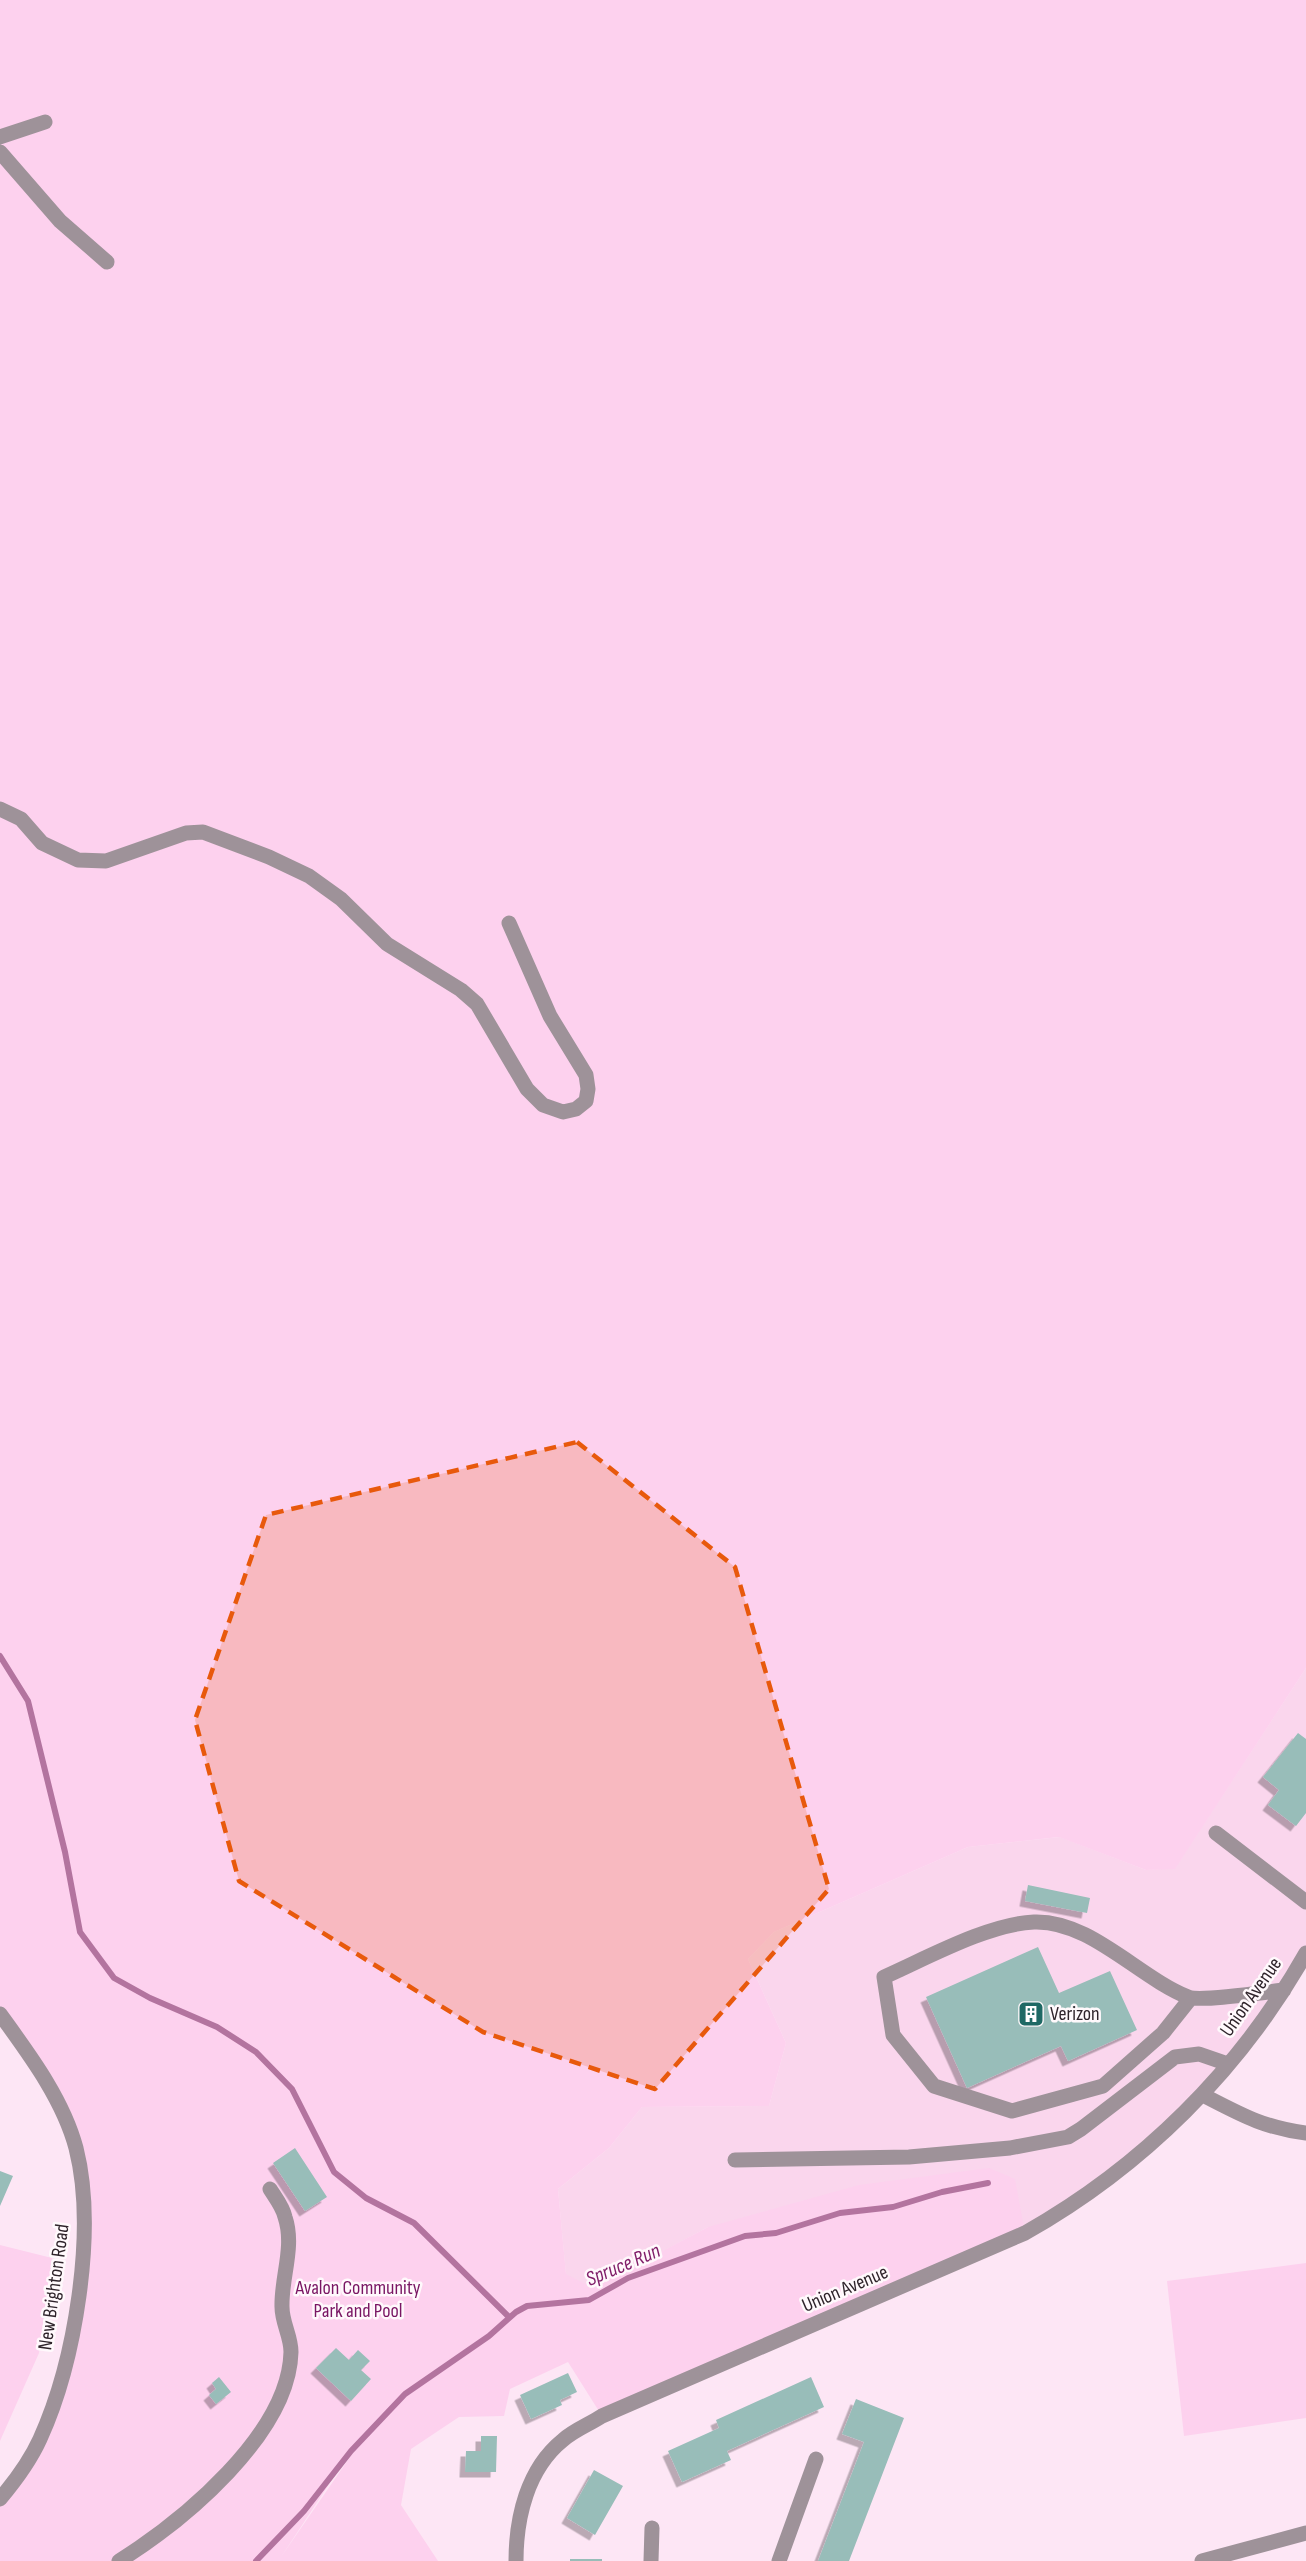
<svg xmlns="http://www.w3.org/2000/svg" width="1306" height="2561" viewBox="0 0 1306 2561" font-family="'Sofia Sans Condensed',sans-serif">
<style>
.built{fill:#fad6ed}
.green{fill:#fdd1ee;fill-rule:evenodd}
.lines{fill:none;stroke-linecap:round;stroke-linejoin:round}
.stream{stroke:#b3749f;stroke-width:6}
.building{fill:#98bdb9;filter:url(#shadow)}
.minor{stroke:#9e9299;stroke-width:15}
.marked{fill:#e8590c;fill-opacity:0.2;stroke:#e8590c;stroke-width:4.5;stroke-dasharray:12 8;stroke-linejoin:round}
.labels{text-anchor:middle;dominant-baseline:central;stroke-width:5;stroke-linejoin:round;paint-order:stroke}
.street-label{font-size:20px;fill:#2f242b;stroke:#fff9fc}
.poi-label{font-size:20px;fill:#2f242b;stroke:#fff9fc;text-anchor:start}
.park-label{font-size:20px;fill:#791563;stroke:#fff9fc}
.water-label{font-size:21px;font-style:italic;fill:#7f1c68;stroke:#fff9fc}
</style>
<defs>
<filter id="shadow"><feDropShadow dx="-5.5" dy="5.5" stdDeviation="0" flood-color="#0004"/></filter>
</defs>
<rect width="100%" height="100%" fill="#fde6f5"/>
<path class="built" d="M1306,1668V1953L1260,2026L1128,2164L1025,2233L708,2227L593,2289L566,2275L558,2189L609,2148L642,2107L769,2106L786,2043L748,1959L774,1932L968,1847L1060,1837L1146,1870L1175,1868Z"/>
<path class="green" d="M0,0H1306V1668L1175,1869L1146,1870L1059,1837L968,1847L774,1932L748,1959L786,2043L769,2106L642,2107L609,2148L558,2189L566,2274L593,2288L708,2227L859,2185L989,2168L1015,2179L1025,2233L602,2416L568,2362L510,2389L504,2416L459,2417L411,2449L401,2505L438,2561H0V2499L41,2437L81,2274L76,2148L0,2014ZM360,2441H361L281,2557L351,2451Z
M0,2245L52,2258L39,2353L0,2441Z
M1306,2263V2418L1184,2436L1167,2281Z"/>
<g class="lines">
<path class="stream" d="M0,1656L28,1701L65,1852L80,1932L114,1978L150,1998L217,2027L256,2052L292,2089L334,2172L366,2198L414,2223L509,2317
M256,2561L304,2511L351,2451L405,2394L489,2336L516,2312L527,2306L589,2300L628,2278L745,2236L776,2233L840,2213L893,2207L942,2192L988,2183"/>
</g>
<path class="building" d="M1298,1733L1306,1739V1813L1296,1826L1268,1805L1279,1790L1263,1777Z
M1028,1885L1090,1898L1087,1913L1025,1901Z
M1038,1947L1059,1993L1110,1971L1137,2030L1068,2061L1061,2046L967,2088L926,1997Z
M295,2148L327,2197L305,2211L273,2163Z
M0,2171L13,2176L0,2206Z
M336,2348L349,2360L358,2350L370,2361L361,2370L371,2379L351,2401L316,2368Z
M568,2373L577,2392L560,2400L562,2405L531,2419L520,2395Z
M219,2377L231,2392L216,2404L209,2395L216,2389L212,2383Z
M811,2377L824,2407L727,2451L731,2460L682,2482L668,2451L719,2428L716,2420Z
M856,2399L904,2418L849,2561H818L864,2442L842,2434Z
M481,2436H497L496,2472H465L466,2451H481Z
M594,2470L623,2486L595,2535L567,2518Z
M570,2559H602V2561H570Z"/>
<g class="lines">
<path class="minor" d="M0,137L45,122
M0,152L60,221L107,262
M0,809L21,819L42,843L78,860L106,861L186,833L203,832L269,857L309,876L341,899L387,944L461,990L477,1004L527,1089L543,1105L563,1112L576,1109L586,1101L588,1089L586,1075L550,1016L509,923
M1216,1833L1306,1902
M1190,1999L1163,2033L1103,2086L1012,2111L934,2086L893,2035L884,1977C927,1958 988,1924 1034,1922C1090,1920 1138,1977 1188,1997C1200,2002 1266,1992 1284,1990
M0,2014C29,2054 63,2099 76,2148C97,2231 75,2362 40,2439C30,2461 16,2480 0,2499
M1203,2095C1240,2114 1264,2128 1306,2133
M735,2160L909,2157L1010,2148L1068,2137L1081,2129L1175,2057L1199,2054L1228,2064
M119,2561C183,2521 289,2434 291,2352C291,2336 282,2323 282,2307C281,2277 295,2247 285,2217C283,2207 275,2197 270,2189
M516,2561C516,2518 527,2469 563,2440C574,2430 590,2424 602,2416L1025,2233C1142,2167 1240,2070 1306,1953
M651,2561L652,2528
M779,2561L816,2459
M1202,2561L1306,2533"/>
</g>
<path class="marked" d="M577,1442L735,1567L829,1889L655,2089L483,2032L239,1881L195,1720L266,1515Z"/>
<defs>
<g id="building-square" transform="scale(1.35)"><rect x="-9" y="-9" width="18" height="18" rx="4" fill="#1e6964" stroke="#fff9fc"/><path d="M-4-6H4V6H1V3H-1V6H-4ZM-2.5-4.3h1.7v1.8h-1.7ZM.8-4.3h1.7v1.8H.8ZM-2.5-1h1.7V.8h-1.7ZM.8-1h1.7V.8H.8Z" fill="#fff"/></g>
</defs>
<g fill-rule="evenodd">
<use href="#building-square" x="1031" y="2014"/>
</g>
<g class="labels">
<g class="street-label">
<text transform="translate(1251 1997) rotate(-55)">Union Avenue</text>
<text transform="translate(54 2287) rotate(-82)">New Brighton Road</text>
<text transform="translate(845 2289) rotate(-23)">Union Avenue</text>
</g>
<g class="poi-label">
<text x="1050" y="2014">Verizon</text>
</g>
<g class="park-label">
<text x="358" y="2288">Avalon Community<tspan x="358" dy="23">Park and Pool</tspan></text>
</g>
<g class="water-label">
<text transform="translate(623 2265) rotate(-23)">Spruce Run</text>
</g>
</g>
</svg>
